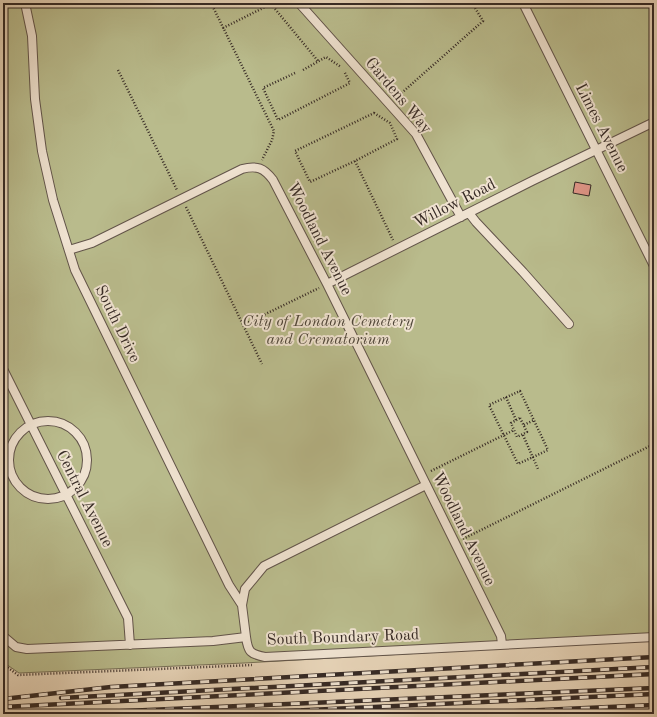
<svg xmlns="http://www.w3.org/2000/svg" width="657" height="717" viewBox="0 0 657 717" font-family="'Old Standard TT',serif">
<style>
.green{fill:#b9bb8c;stroke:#787258}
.building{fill:#dd9485;stroke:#362a25}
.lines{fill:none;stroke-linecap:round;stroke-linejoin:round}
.service-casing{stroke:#62544a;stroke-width:10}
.path{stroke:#362a25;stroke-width:2.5;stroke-dasharray:1 2;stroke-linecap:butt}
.service{stroke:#efe2d0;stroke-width:8}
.rail-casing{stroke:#362a25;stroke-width:4.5}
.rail{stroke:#efe2d0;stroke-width:3;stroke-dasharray:9;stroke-linecap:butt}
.labels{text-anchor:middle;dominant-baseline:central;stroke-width:4;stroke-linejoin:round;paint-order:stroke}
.street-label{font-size:16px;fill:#362a25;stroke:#efe2d0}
.park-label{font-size:16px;font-style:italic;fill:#50473a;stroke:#efe2d0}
</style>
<rect width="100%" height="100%" fill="#e6d3b7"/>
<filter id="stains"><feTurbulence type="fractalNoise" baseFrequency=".005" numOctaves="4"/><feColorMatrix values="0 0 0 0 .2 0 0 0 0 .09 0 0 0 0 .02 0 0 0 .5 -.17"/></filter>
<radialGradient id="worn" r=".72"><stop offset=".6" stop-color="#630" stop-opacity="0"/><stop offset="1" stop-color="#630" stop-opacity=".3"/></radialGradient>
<path class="green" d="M3,3H654V640L244,663L19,673L3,662Z"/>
<path class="building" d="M575,182L591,185L589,196L573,193Z"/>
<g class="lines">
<g class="service-casing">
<path id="service" d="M25,3L32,36L35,99L42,151L53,200L75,270L229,585L242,605L246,637
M299,3L416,134L461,217
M523,3L654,266
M469,213L476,222L523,272L569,324
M69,250L92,243L242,169C257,165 264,168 273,180L327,284L501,636L502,644
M3,252V276
M327,284L532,181L654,122
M3,369L128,618L130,645
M9 460a39 39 0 1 1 78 0a39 39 0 1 1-78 0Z
M242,605L245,589L264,566L426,485
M3,636L16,647L27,649L213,641L246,637C248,652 250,654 265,657L654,637"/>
</g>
<path class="path" d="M211,3L274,131L272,140L262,160
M223,28L271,4L318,61
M118,70L177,190
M303,70L326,57L341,67
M295,73L263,88L278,120L350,83L344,71
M397,97L483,21L472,3
M374,113L390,123L397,139L355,161L310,182L295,151Z
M355,161L393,240
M186,207L262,364
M243,325L319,288
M520,391L548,450L518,464L489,405Z
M506,397L516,420
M520,418L527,432L517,437L511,423Z
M524,425L534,420
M523,435L538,469
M431,471L514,430
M463,539L654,444
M3,664L18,675L252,665"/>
<use href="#service" class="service"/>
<g class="rail-casing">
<path id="rail" d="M61,698L654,667
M3,699L111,687L654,657
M3,707L654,674
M57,714L654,688
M220,714L654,694
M455,714L654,705"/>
</g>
<use href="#rail" class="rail"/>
</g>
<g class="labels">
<g class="street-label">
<text transform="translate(398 96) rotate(50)">Gardens Way</text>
<text transform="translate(601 128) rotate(63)">Limes Avenue</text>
<text transform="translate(455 204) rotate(-27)">Willow Road</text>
<text transform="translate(319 239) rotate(63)">Woodland Avenue</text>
<text transform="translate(117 324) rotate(64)">South Drive</text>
<text transform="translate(84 499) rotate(63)">Central Avenue</text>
<text transform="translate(463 529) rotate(64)">Woodland Avenue</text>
<text transform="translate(343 638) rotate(-2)">South Boundary Road</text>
</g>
<g class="park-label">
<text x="328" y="322">City of London Cemetery<tspan x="328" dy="18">and Crematorium</tspan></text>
</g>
</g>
<rect width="657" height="717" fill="none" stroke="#e6d3b7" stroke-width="16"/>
<rect x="4" y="4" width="649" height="709" fill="none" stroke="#362a25" stroke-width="2"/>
<rect x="8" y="8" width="641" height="701" fill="none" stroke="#362a25"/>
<rect width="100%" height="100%" filter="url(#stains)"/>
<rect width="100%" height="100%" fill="url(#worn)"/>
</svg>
